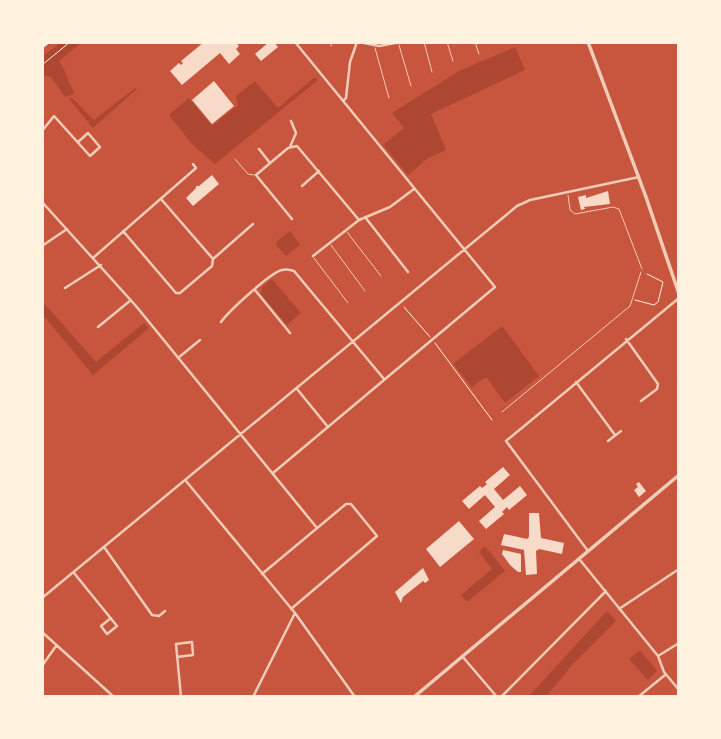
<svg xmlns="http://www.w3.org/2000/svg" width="721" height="739" viewBox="0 0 721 739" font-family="Signika,sans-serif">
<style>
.green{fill:#ae4732}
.building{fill:#f7dbc8}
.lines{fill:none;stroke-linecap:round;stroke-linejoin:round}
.path{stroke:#fff3e0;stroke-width:1}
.service{stroke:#f1ccb7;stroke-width:1}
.minor{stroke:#f1ccb7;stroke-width:2.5}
.tertiary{stroke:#f1ccb7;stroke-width:3.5}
.secondary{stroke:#fff3e0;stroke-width:3.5}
</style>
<rect width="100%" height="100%" fill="#c8553d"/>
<path class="green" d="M61,42H82L59,61C67,71 67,82 75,93L65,97L51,77L42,75V57Z
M515,47L525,70L431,114L446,150L428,158L408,175L383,145L404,128L392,113L459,71Z
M315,77L318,80L215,164L192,144L169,115L189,98L212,126L238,105L236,96L255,81L278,108Z
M135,88L137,89L93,128L69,99L72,98L94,120Z
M290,231L300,245L286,256L276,245L277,241Z
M272,279L301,313L287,325L261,294L262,287Z
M42,301L96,362L144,323L149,328L93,375L42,314Z
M502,326L539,376L505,403L486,377L472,387L453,364Z
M485,546L505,571L467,602L461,595L492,569L479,552Z
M607,611L616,621L572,665L546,697H528Z
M640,650L657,671L648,680L629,659Z"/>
<path class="building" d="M204,42H235L239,46L236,49L240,54L229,64L220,53L182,85L170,71L179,63L181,65L183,63L181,61Z
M269,42H274L278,47L261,61L255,54Z
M214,81L234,106L212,124L192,100Z
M212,175L219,184L193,206L186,198L196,188V186H199Z
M608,191L610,204L584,207L585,209L581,210L578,197L586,195V198Z
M503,467L510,475L494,489L503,500L520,486L527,495L509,510L507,507L502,512L504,514L486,529L479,521L495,507L485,495L469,509L462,501L480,486L482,488L487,484L485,482Z
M639,482L646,491L639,497L634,490L638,487L636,484Z
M529,513H539L541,538L564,543L562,554L539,549L536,551L537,574L526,575L524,550L501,545L504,534L527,539L529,537Z
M459,521L474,539L440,567L426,549Z
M503,550L521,554V572H518L510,565L502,554Z
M423,568L429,580L425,583L423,581L403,597L401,603L395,592Z"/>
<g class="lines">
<path class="path" d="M42,65L70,42
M635,300L654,305L658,302L663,282L647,274
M404,307L430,337
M435,343L492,420"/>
<path class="service" d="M424,42L432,72
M447,42L453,61
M475,42L479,54
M399,45L411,86
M331,46L332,42
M375,48L389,98
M235,159L248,174L254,175
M568,195L570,210L575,214L613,207L619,209L642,269
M347,232L381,276
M331,245L365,291
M314,258L348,303
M502,412L630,306L641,272"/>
<path class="minor" d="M359,42L379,46L401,42
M343,101L346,98L350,62L357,42
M42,131L54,116L90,156L100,147L88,133L78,142
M290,147L296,133L291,121
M259,149L270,163
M302,186L319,171
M42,202L136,306L317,528
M365,217L408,272
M292,219L256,175L288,148L297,146L359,220
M123,231L176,293H180L212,266L213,259L161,199
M42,246L67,229
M313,256L359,220L390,207L414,189
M94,257L196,168L193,164
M213,259L253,224
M65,288L101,265
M255,290L290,333
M221,322C228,312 271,272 282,270C285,269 290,270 294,271L384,379
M98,327L131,300
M626,339L658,384L657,389L641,401
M178,358L200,340
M576,382L615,435
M297,389L328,427
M608,441L621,431
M273,473L495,287L295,42
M186,481L295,613L355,697
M104,547L152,615L159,616L165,611
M588,551L506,441L679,298
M580,560L658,656L664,672L679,690
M74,573L117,626L107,634L101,626L111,618
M262,574L346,504H351L377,536L291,609
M42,598L517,206L530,200L639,177
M619,609L679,569
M42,632L114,697
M462,656L497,697
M658,656L679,643
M177,657L193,655L192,642L176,644L181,697
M42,666L56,646
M253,697L295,613
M501,697L606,591
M638,697L665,675"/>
<path class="tertiary" d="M588,42L646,197L679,294
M414,697L679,475"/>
<path class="secondary" d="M42,47L48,42"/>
</g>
<rect width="721" height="739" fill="none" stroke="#fff3e0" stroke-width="88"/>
</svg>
